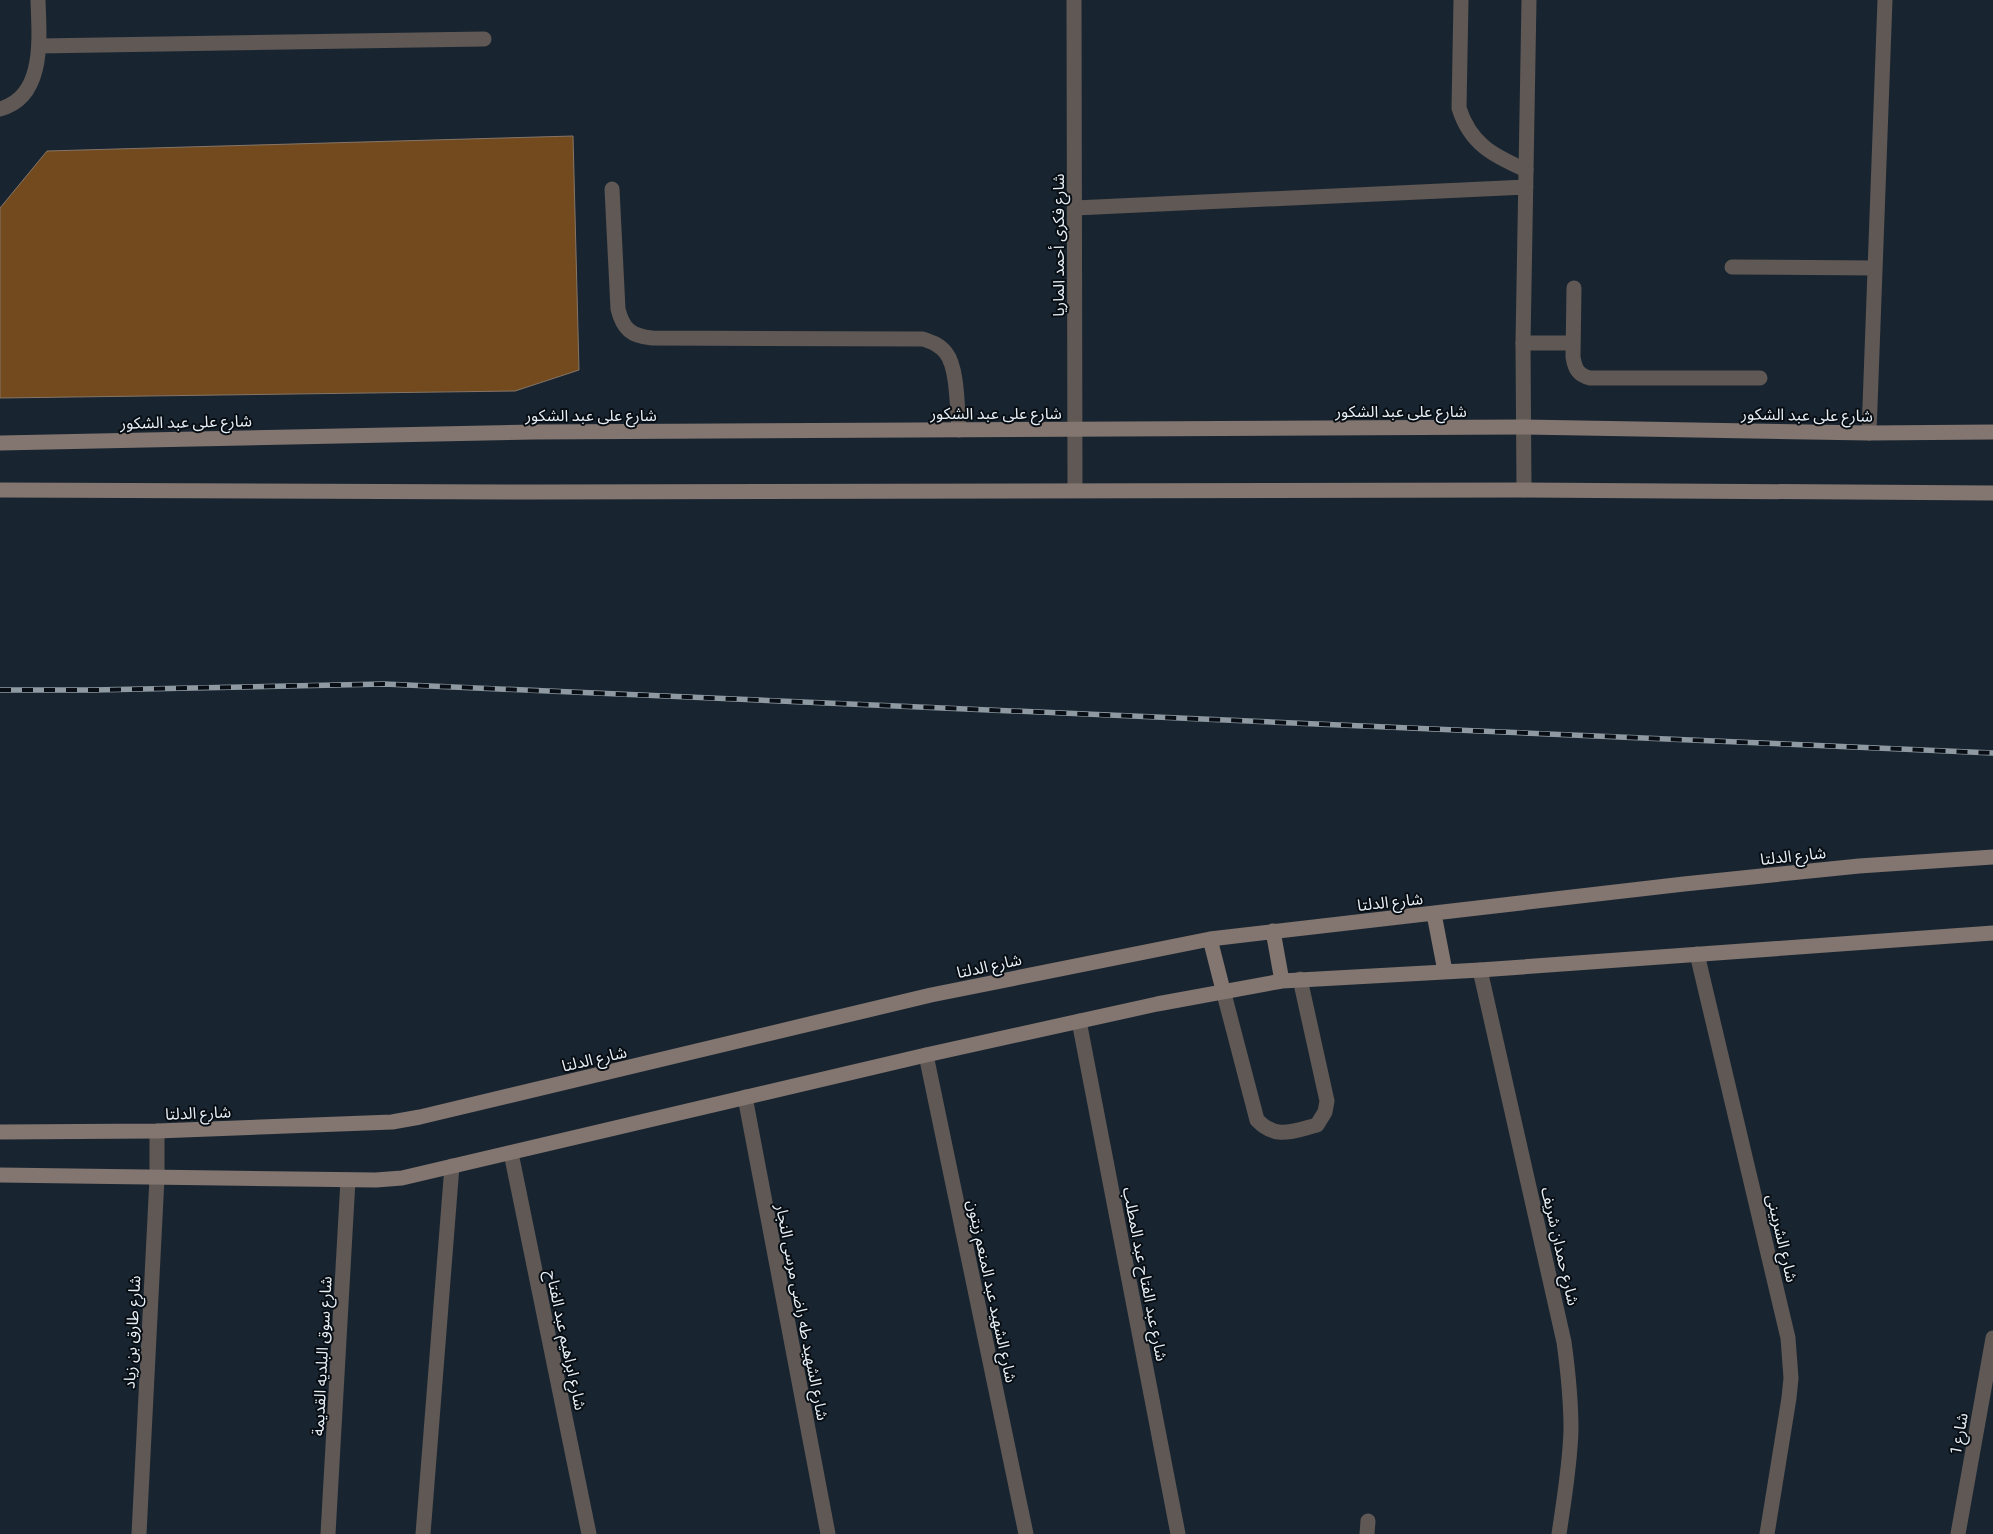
<svg xmlns="http://www.w3.org/2000/svg" width="1993" height="1534" viewBox="0 0 1993 1534" font-family="'Exo 2','Noto Sans Arabic',sans-serif">
<style>
.building{fill:#734a1e;stroke:#857567}
.lines{fill:none;stroke-linecap:round;stroke-linejoin:round}
.lane{stroke:#605854;stroke-width:15}
.street{stroke:#605854;stroke-width:15}
.secondary{stroke:#83756f;stroke-width:15}
.rail-casing{stroke:#8e99a2;stroke-width:5.5}
.rail{stroke:#080e13;stroke-width:4;stroke-dasharray:11;stroke-linecap:butt}
.labels{text-anchor:middle;dominant-baseline:central;stroke-width:4;stroke-linejoin:round;paint-order:stroke}
.street-label{font-size:16px;fill:#e7eff7;stroke:#080e13}
</style>
<rect width="100%" height="100%" fill="#182531"/>
<path class="building" d="M573,136L579,370L515,391L0,398V208L47,151Z"/>
<g class="lines">
<path class="lane" d="M1461,0L1459,108C1470,144 1494,156 1526,170
M39,46L484,39
M0,109C46,97 39,36 38,0
M612,189L618,309C623,329 631,336 652,338L923,339C932,342 940,345 946,353C958,368 957,410 959,430
M1732,267L1875,268
M1574,288L1573,357C1575,369 1578,375 1590,378H1760
M1523,343H1573
M1869,433L1885,0
M1223,990L1257,1120C1276,1140 1293,1131 1317,1125L1325,1112L1327,1101L1300,979"/>
<path class="street" d="M1074,0L1075,490
M1075,208L1526,187
M1524,490L1523,343L1529,0
M1697,954L1788,1338L1791,1378L1789,1398L1767,1534
M1480,970L1564,1342C1568,1371 1571,1401 1571,1430C1570,1465 1564,1500 1559,1534
M1079,1021L1178,1534
M926,1055L1026,1534
M745,1097L828,1534
M511,1153L589,1534
M139,1534L157,1178V1131
M328,1534L348,1180
M423,1534L452,1166
M1367,1534L1368,1521
M1958,1534L1993,1338"/>
<path class="secondary" d="M0,443L534,432L1523,427L1869,433L1993,432
M0,490L532,492L1524,490L1993,493
M1434,914L1445,971
M1273,931L1282,981
M1210,939L1223,990
M0,1132L157,1131L392,1122L420,1117L931,995L1210,939L1684,884L1859,866L1993,857
M0,1175L376,1180L402,1178L926,1055L1157,1004L1282,981L1480,970L1993,933"/>
<g class="rail-casing">
<path id="rail" d="M0,690H93L384,684L1993,753"/>
</g>
<use href="#rail" class="rail"/>
</g>
<g class="labels">
<g class="street-label">
<text transform="translate(1057 245) rotate(-90)">شارع فكرى أحمد الماريا</text>
<text x="1401" y="410">شارع على عبد الشكور</text>
<text x="996" y="412">شارع على عبد الشكور</text>
<text x="591" y="414">شارع على عبد الشكور</text>
<text transform="translate(1807 414) rotate(1)">شارع على عبد الشكور</text>
<text transform="translate(186 421) rotate(-1)">شارع على عبد الشكور</text>
<text transform="translate(1793 855) rotate(-6)">شارع الدلتا</text>
<text transform="translate(1390 901) rotate(-6)">شارع الدلتا</text>
<text transform="translate(989 965) rotate(-12)">شارع الدلتا</text>
<text transform="translate(594 1058) rotate(-13)">شارع الدلتا</text>
<text transform="translate(198 1112) rotate(-2)">شارع الدلتا</text>
<text transform="translate(1783 1238) rotate(77)">شارع الشربينى</text>
<text transform="translate(1561 1246) rotate(77)">شارع حمدان شريف</text>
<text transform="translate(1146 1274) rotate(79)">شارع عبد الفتاح عبد المطلب</text>
<text transform="translate(993 1291) rotate(78)">شارع الشهيد عبد المنعم زيتون</text>
<text transform="translate(803 1312) rotate(79)">شارع الشهيد طه راضى مرسى النجار</text>
<text transform="translate(131 1332) rotate(-87)">شارع طارق بن زياد</text>
<text transform="translate(567 1340) rotate(78)">شارع ابراهيم عبد الفتاح</text>
<text transform="translate(321 1356) rotate(-87)">شارع سوق البلديه القديمة</text>
<text transform="translate(1958 1433) rotate(-80)">شارع 1</text>
</g>
</g>
</svg>
